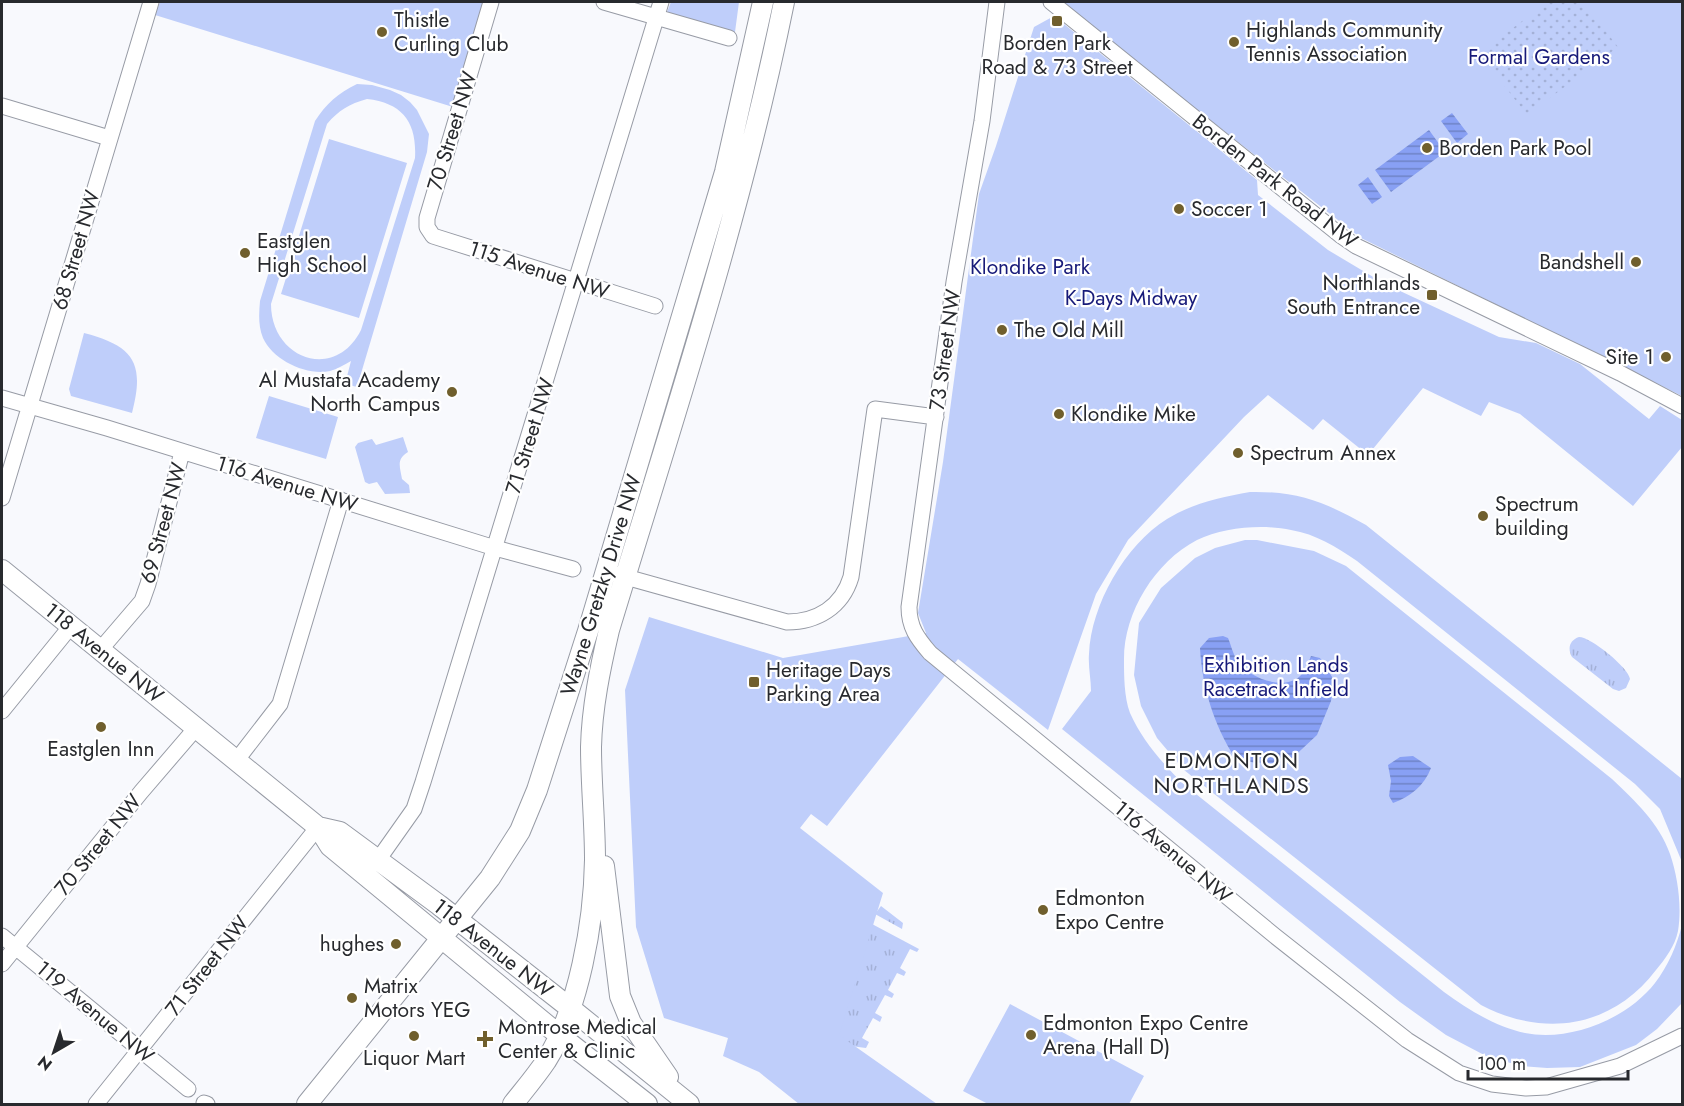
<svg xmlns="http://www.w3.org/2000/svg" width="1684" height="1106" viewBox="0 0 1684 1106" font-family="Jost,sans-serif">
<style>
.grass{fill:url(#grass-tufts)}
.park{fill:#bfcefa;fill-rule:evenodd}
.garden{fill:url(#garden-dots)}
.water{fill:url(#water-rules)}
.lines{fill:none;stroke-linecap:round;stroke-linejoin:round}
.minor-casing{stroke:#979ba5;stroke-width:17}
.major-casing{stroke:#979ba5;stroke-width:22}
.minor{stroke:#fff;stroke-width:15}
.major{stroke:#fff;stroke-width:20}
.poi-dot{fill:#705f2d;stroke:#fff;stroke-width:2}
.labels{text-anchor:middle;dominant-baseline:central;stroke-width:4.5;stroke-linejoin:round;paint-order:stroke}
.poi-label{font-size:21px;fill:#282a2e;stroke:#fff;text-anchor:start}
.park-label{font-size:21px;fill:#171a79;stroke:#fff}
.street-label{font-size:21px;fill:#282a2e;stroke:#fff}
.neighbourhood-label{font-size:22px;letter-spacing:1.5px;fill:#282a2e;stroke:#fff}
</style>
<defs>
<pattern id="grass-tufts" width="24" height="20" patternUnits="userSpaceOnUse" patternTransform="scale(1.5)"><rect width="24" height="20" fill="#bfcefa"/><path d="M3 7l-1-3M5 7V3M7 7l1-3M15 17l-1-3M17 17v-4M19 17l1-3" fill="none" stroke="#a4b1d7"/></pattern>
<pattern id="garden-dots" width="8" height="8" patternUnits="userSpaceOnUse" patternTransform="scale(1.5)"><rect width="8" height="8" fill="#bfcefa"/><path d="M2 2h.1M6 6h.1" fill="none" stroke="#a4b1d7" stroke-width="1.8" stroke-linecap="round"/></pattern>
<pattern id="water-rules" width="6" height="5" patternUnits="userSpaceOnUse" patternTransform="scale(1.5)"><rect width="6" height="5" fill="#88a0f4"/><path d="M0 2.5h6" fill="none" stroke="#6f83c6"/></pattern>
</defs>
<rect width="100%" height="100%" fill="#f8f9fd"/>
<path class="grass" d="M1579,637C1591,637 1629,668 1630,679L1626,688L1619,691L1613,689L1572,657C1567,648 1570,640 1579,637Z
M881,906L903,923L902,929L875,914Z
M872,924L919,949L917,952L910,949L900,968L906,972L904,976L897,973L888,990L894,994L892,998L885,995L875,1013L882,1017L880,1022L873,1018L862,1038L869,1042L866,1048L835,1044Z"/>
<path class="park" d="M160,2H485L453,107L155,15Z
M671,2H739L735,32L667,12Z
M1059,2H1682V396L1361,238Z
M1054,16L1257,180L1258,195L1328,250L1385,284L1499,337L1536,343L1580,364L1649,419L1660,406L1682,420V447L1633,506L1520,414L1489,402L1481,416L1423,388L1368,455L1323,419L1313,430L1268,395L1244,417L1128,540L1096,594L1048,730L958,659L827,826L811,814L800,828L883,893L839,1035L937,1104H799L759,1072L723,1056L728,1038L664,1018L636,927L625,690L649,617L783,658L926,633L918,613L943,462L979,194L996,146L1034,27Z
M357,84L372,85L390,90L401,95L410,102L417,110L429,134L427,152L357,387L345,384L351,361C344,365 337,369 330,371C306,376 273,360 263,338C258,326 259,313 260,301L315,121C326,104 338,93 357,84ZM367,99C403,103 417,123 415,158L361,330C335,382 271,359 271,304L327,124C339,110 349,104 367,99Z
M329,139L407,163L359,318L281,294Z
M84,333C134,346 145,363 132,413L71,396L69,389Z
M269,396L338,417L326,459L256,438Z
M403,437L408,452C396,459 400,467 402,479L409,485L410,493L385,494L377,482L369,484L365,482L355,447L358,443L372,439L376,445Z
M1250,492C1297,491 1325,502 1366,525L1682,779V862L1660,809L1635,784L1357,561C1336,547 1316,534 1291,530C1263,524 1224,527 1197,540C1155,562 1124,612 1124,659C1124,675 1124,697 1130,713C1142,740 1161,761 1181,782L1444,992C1467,1009 1496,1027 1525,1033C1570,1042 1627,1019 1655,983C1668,966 1677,945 1682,925V1003L1657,1029L1636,1045L1580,1067L1547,1068L1522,1066L1488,1057L1446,1035L1400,1002L1062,729L1091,691C1091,679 1088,666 1089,654C1091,605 1125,545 1167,519C1193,503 1221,497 1250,492Z
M1245,540H1257L1314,551L1346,566L1612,779C1636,802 1659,823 1670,854C1678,877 1682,907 1678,931C1675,946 1665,959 1656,970C1612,1028 1544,1038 1481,1005L1184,770L1157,738L1141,706L1134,675L1139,623L1161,588L1195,558L1215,548Z
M1010,1004L1144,1076L1129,1104H988L963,1091Z"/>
<path class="garden" d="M1548,2H1583L1618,47L1527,115L1479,53Z"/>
<path class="water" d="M1452,113L1468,134L1457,143L1441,121Z
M1429,130L1445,152L1391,192L1375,170Z
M1368,177L1382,197L1372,204L1358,185Z
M1223,636L1228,638C1231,645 1233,654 1237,660C1247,677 1282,691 1299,677C1305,672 1308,663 1311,656L1320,658L1334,680L1331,701L1317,735L1287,763H1255L1235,758C1214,725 1202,687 1200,648L1209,638Z
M1413,756L1431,768C1424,786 1410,797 1393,803L1389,796L1391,781L1388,765L1400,757Z"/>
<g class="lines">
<g class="minor-casing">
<path id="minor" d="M491,2L427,218V227L433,236L655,306
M604,2L729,38
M997,2L982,121L954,282L909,607C909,627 917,638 930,653L1275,936L1407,1040L1459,1073L1492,1084L1526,1088L1546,1087L1620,1066L1682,1036
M1051,2L1340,235L1356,246L1620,373L1682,406
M2,106L109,138
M2,398L107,428L495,548L573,569
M2,498L151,2
M615,574L787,622C817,622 842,607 851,577L875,409L936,417
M100,650L142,601L148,584L182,452
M2,711L71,626
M236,761L280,704L341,500
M378,860L414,809L423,782L661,2
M2,936L188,1089
M2,964L141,792L196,728
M204,1103L207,1104
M96,1104L318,827"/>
</g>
<g class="major-casing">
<path id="major" d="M2,570L318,827L330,846L559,1035L647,1104
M318,827L340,832L439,905L570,1008L689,1104
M604,866L620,996L631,1023L668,1077
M307,1104L490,878L520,831L537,790L588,631L725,172L763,2
M513,1104C524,1090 536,1076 546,1061C579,1009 594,922 595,860C595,822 591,784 591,747C592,707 600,669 609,630C672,422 741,215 784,2"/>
</g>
<use href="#minor" class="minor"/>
<use href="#major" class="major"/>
</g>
<g class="poi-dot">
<rect x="1051" y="15" width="12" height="12" rx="3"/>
<circle cx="382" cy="32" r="6"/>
<circle cx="1234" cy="42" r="6"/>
<circle cx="1427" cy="148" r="6"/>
<circle cx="1179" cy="209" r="6"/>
<circle cx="245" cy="253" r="6"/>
<circle cx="1636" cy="262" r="6"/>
<rect x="1426" y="289" width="12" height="12" rx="3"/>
<circle cx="1002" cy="330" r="6"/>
<circle cx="1666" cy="357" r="6"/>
<circle cx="452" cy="392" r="6"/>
<circle cx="1059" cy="414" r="6"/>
<circle cx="1238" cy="453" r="6"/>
<circle cx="1483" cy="516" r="6"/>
<rect x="748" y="676" width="12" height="12" rx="3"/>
<circle cx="101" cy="727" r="6"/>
<circle cx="1043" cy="910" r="6"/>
<circle cx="396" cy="944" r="6"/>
<circle cx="352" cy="998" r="6"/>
<circle cx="1031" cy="1035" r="6"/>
<circle cx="414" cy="1036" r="6"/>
<path d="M482 1030h6v6h6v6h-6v6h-6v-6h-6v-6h6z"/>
</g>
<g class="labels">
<g class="poi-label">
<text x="394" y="20">Thistle<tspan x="394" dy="24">Curling Club</tspan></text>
<text x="1246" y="30">Highlands Community<tspan x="1246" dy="24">Tennis Association</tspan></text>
<text x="1057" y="43" text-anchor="middle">Borden Park<tspan x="1057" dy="24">Road &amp; 73 Street</tspan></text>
<text x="1439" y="148">Borden Park Pool</text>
<text x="1191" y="209">Soccer 1</text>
<text x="257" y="241">Eastglen<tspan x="257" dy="24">High School</tspan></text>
<text x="1624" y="262" text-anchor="end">Bandshell</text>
<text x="1420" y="283" text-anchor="end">Northlands<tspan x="1420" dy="24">South Entrance</tspan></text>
<text x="1014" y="330">The Old Mill</text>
<text x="1654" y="357" text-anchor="end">Site 1</text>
<text x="440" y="380" text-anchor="end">Al Mustafa Academy<tspan x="440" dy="24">North Campus</tspan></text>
<text x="1071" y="414">Klondike Mike</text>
<text x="1250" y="453">Spectrum Annex</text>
<text x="1495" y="504">Spectrum<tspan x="1495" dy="24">building</tspan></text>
<text x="766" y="670">Heritage Days<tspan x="766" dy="24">Parking Area</tspan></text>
<text x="101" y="749" text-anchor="middle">Eastglen Inn</text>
<text x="1055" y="898">Edmonton<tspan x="1055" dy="24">Expo Centre</tspan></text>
<text x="384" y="944" text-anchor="end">hughes</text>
<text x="364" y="986">Matrix<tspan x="364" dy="24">Motors YEG</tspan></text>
<text x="1043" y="1023">Edmonton Expo Centre<tspan x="1043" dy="24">Arena (Hall D)</tspan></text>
<text x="498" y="1027">Montrose Medical<tspan x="498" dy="24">Center &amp; Clinic</tspan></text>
<text x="414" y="1058" text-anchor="middle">Liquor Mart</text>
</g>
<g class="park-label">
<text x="1539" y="57">Formal Gardens</text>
<text x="1030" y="267">Klondike Park</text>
<text x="1131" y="298">K-Days Midway</text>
<text x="1276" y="665">Exhibition Lands<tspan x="1276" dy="24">Racetrack Infield</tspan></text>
</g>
<g class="street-label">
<text transform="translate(452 131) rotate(-73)">70 Street NW</text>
<text transform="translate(1275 181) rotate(38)">Borden Park Road NW</text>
<text transform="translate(76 250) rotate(-74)">68 Street NW</text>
<text transform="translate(539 270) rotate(18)">115 Avenue NW</text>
<text transform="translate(945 350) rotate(-82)">73 Street NW</text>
<text transform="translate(530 436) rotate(-73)">71 Street NW</text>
<text transform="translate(287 484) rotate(17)">116 Avenue NW</text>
<text transform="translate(163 523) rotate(-75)">69 Street NW</text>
<text transform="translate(601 585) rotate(-73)">Wayne Gretzky Drive NW</text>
<text transform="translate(104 653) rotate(39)">118 Avenue NW</text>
<text transform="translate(98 845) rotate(-51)">70 Street NW</text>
<text transform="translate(1173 852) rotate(40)">116 Avenue NW</text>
<text transform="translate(493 948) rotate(38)">118 Avenue NW</text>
<text transform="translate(207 966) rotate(-52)">71 Street NW</text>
<text transform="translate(95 1012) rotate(40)">119 Avenue NW</text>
</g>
<g class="neighbourhood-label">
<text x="1232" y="760">EDMONTON<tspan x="1232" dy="25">NORTHLANDS</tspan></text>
</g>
</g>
<rect width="1684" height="1106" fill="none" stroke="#282a2e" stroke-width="6"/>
<g transform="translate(54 1052) rotate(219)" stroke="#ffffff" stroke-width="4.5" paint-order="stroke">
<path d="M0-4.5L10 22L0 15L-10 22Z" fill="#282a2e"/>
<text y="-9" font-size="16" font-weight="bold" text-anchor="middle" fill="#282a2e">N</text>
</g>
<path d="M1468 1070v9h160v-9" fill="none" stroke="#282a2e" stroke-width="3"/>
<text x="1477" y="1070" font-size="18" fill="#282a2e" stroke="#ffffff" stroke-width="4.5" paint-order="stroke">100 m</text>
</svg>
